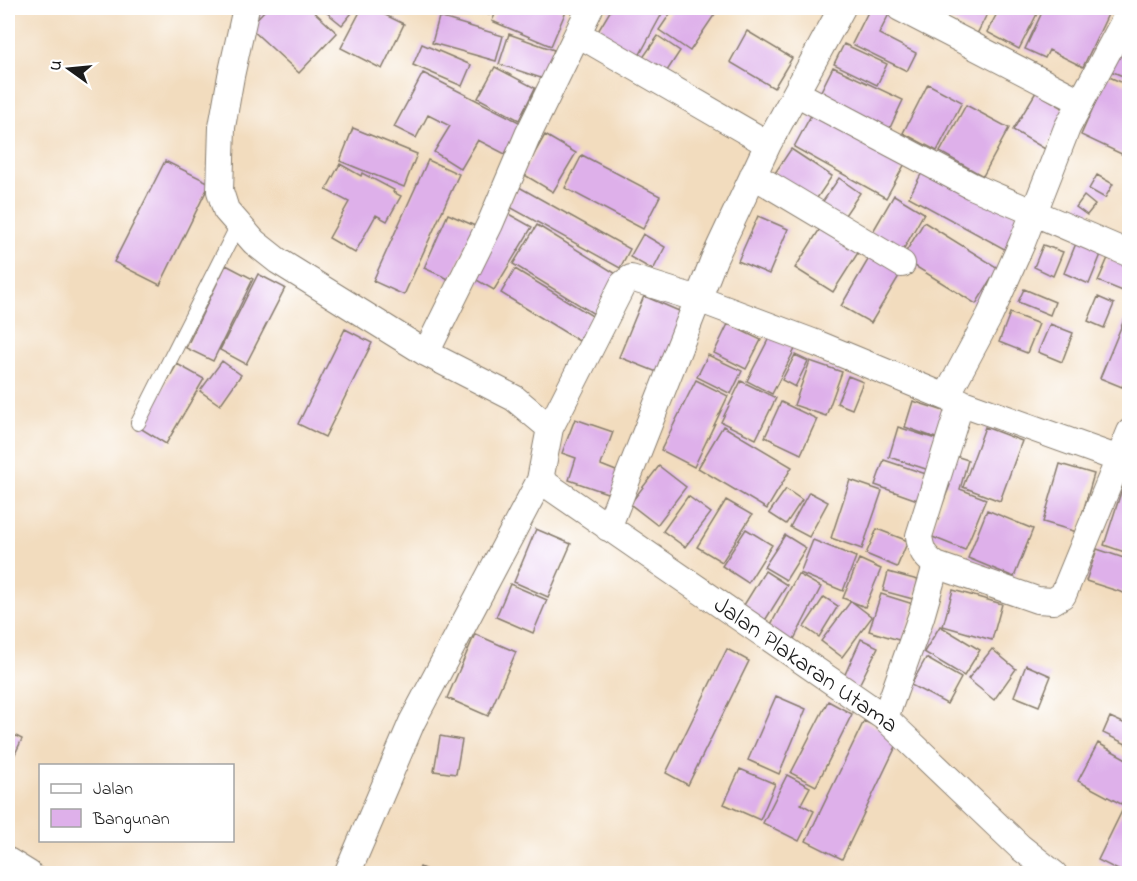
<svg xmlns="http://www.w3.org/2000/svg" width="1137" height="881" viewBox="0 0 1137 881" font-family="'Indie Flower',sans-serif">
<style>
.building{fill:#deb0ea}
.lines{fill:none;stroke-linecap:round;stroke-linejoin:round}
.service-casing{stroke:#877c6d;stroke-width:16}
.minor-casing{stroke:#877c6d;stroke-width:28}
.service{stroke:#fff;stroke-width:14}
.minor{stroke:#fff;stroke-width:26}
.labels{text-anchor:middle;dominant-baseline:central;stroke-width:4.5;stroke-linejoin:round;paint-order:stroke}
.street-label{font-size:24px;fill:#1c1c1c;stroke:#fff}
</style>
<rect width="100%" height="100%" fill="#fff"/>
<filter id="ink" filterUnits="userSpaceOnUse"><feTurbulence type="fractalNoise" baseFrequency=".0167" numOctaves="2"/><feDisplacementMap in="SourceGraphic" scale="12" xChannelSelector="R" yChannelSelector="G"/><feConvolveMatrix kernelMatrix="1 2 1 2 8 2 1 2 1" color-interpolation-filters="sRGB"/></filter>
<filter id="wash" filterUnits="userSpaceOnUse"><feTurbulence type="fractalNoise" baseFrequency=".008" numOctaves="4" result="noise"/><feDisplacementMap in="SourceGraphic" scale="24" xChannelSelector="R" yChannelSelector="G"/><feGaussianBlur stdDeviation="1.35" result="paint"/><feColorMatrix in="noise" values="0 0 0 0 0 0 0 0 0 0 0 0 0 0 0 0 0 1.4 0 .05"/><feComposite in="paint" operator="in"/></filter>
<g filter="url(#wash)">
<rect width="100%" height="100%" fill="#f2dcbe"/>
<g id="blocks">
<path class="building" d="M267,8H310L337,33L299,73L249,27Z
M321,8H356L342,25Z
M362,8H371L404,24L382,69L341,48Z
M426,8H449L444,17Z
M474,8H493L489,15Z
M498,8H557L566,11L551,46L492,21Z
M612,8H658L664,10L639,56L597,33Z
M674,8H719L690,51L659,30Z
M870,8H892L879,34L916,53L907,71L852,44Z
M926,8H947L943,16Z
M950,8H990L977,34L945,17Z
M1000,8H1040L1019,49L987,32Z
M1044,8H1111L1083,67L1049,50L1045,58L1025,49Z
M439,17L503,36L496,61L432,43Z
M747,31L792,58L774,88L730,62Z
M509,34L554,50L544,79L499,64Z
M658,36L680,51L665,74L642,59Z
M1118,39L1130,44V79L1106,69Z
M422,44L471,65L462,86L413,65Z
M844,44L887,64L877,85L834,64Z
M495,67L535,88L519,120L478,98Z
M833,67L903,100L888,132L817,99Z
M423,73L521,123L505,154L478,140L461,169L434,152L450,126L428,115L416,138L394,127Z
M1107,76L1130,86V158L1081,135Z
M928,84L962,102L937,151L903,133Z
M1036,92L1068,111L1045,149L1013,130Z
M966,105L1009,128L983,176L940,152Z
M816,106L908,158L886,198L794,147Z
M353,128L417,154L404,187L340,161Z
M545,135L576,153L553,192L523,174Z
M791,149L832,176L811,207L771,179Z
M582,155L660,196L643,229L565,188Z
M428,160L459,174L404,295L373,281Z
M165,161L210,183L160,285L114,262Z
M340,164L361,176L362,173L394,190L393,192L401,196L387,221L376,215L355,253L329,238L349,202L326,190Z
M926,165L1025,219L1008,251L909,197Z
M1097,175L1113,184L1105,198L1089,189Z
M839,178L860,193L839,224L817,210Z
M519,187L630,249L620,268L508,206Z
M894,195L924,213L899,257L868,240Z
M1084,196L1095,205L1087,215L1076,207Z
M505,212L532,227L494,290L468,275Z
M448,214L475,226L451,280L424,268Z
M758,216L788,229L769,274L738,261Z
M924,222L998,268L976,304L902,258Z
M823,224L861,248L833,292L795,268Z
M537,225L618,275L594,314L513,264Z
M643,234L665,247L653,270L630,257Z
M1079,236L1104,247L1089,284L1064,273Z
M1043,245L1063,252L1053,276L1034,267Z
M872,253L902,271L871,323L841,306Z
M1108,258L1130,267V294L1098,281Z
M226,265L253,279L213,361L186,348Z
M515,269L594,317L579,341L501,293Z
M258,274L285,288L246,364L220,350Z
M1024,289L1055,302L1050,315L1018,302Z
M644,296L686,314L662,374L619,357Z
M1098,297L1114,304L1104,328L1088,321Z
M1010,313L1039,324L1027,353L999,342Z
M1124,320L1130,322V370L1122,387L1100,378Z
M728,324L761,340L746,369L714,353Z
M1050,324L1073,333L1062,362L1038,352Z
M345,329L372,343L325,437L298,424Z
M770,336L795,349L772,394L747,381Z
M708,355L742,371L731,394L697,377Z
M795,355L808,361L795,387L782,380Z
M222,361L241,375L220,405L200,391Z
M810,361L842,372L826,416L794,405Z
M177,364L204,379L166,444L140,428Z
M848,376L863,382L852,409L837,403Z
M696,380L728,396L694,467L661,450Z
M741,381L776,398L756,439L721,422Z
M913,401L956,415L947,442L905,427Z
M781,402L817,419L801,454L765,437Z
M575,419L613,432L601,465L621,473L613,495L569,480L576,458L562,453Z
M723,426L792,467L767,509L698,468Z
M898,427L948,443L938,473L889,457Z
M985,427L1022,441L1000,501L963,487Z
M949,454L968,460L960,489L986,499L965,550L930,536L950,485L940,482Z
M884,460L932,476L923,502L875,485Z
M1060,464L1094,474L1077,532L1043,522Z
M659,466L686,487L657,525L630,504Z
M1126,477L1130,478V554L1104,545Z
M850,480L882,491L862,549L831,538Z
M786,489L802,500L786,524L769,513Z
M809,492L828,502L809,537L790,527Z
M688,496L711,513L685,547L663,531Z
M726,500L752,515L722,562L697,547Z
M987,510L1033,529L1014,577L968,558Z
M536,529L571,544L548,597L514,582Z
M746,529L772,545L748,583L722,566Z
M877,529L908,541L897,567L866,554Z
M785,535L806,548L786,580L764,567Z
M813,540L856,557L843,591L800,573Z
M1097,549L1130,560V595L1086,581Z
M859,559L881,569L865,607L843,598Z
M765,571L787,585L761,627L739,613Z
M888,572L918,580L913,599L883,591Z
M798,574L821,587L791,645L767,632Z
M510,584L547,600L533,633L496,617Z
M953,590L1002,604L992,640L943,626Z
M881,594L913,604L902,641L869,631Z
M824,597L838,606L819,637L804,627Z
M851,601L872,617L842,657L821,641Z
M940,626L980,650L964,676L924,652Z
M475,634L516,652L488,716L447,698Z
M861,639L878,647L857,689L842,681Z
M727,649L749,661L688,785L666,773Z
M992,649L1016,669L994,700L968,679Z
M926,658L961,678L947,704L911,685Z
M1026,665L1051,676L1039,706L1014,696Z
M776,696L806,709L779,774L748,760Z
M828,701L852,714L816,786L791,773Z
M1110,717L1130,726V746L1103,733Z
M864,721L900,738L842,859L806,841Z
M8,732L22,739L8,769Z
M440,736L462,740L456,774L434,771Z
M1098,743L1130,761V790L1121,804L1078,781Z
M740,769L775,784L760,820L724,804Z
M787,775L810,787L801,804L814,811L799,841L763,823Z
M1122,811L1130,814V862L1124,873L1098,860Z
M420,867L435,874H417Z"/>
</g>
</g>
<g filter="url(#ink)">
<use href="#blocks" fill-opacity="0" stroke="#877c6d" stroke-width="1.5"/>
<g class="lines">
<g class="service-casing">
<path id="service" d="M138,423L238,225"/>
</g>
<g class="minor-casing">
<path id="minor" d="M246,8L231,76L222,127L220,191L226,210L254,242L278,261L426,353L514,398L550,428L540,480L412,722L347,874
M900,8L1080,101
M578,34L768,144
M796,93L972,186L1130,254
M753,175L902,264
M426,353L490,224L528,135L590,8
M946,397L990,315L1022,243L1067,128L1130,10
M550,428L623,284L631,278L698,299L818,344L946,397L1130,463
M540,480L885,718L1020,847L1054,874
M608,528L714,259L768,144L842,8
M936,565L1037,600L1053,601L1063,595L1130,432
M885,718L921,617L936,565C924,556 921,551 919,536L961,402
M8,861L29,874"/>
</g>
<use href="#service" class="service"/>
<use href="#minor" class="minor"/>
</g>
</g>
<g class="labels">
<g class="street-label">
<text transform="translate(805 666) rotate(35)">Jalan Plakaran Utama</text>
</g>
</g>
<rect width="1137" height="881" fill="none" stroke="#fff" stroke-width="30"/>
<rect x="39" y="764" width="195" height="78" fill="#ffffff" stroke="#a4a4a4" stroke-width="1.5"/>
<rect x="51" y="784" width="30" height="9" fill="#ffffff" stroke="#a4a4a4" stroke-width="1.5"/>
<text x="93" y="794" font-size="18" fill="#1c1c1c">Jalan</text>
<rect x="51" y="809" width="30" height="18" fill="#deb0ea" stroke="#a4a4a4" stroke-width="1.5"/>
<text x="93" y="824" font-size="18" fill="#1c1c1c">Bangunan</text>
<g transform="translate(69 69) rotate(285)" stroke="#ffffff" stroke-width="4.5" paint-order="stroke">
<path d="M0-4.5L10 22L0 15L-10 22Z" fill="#1c1c1c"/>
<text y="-9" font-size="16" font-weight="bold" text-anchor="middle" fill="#1c1c1c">U</text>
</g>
</svg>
